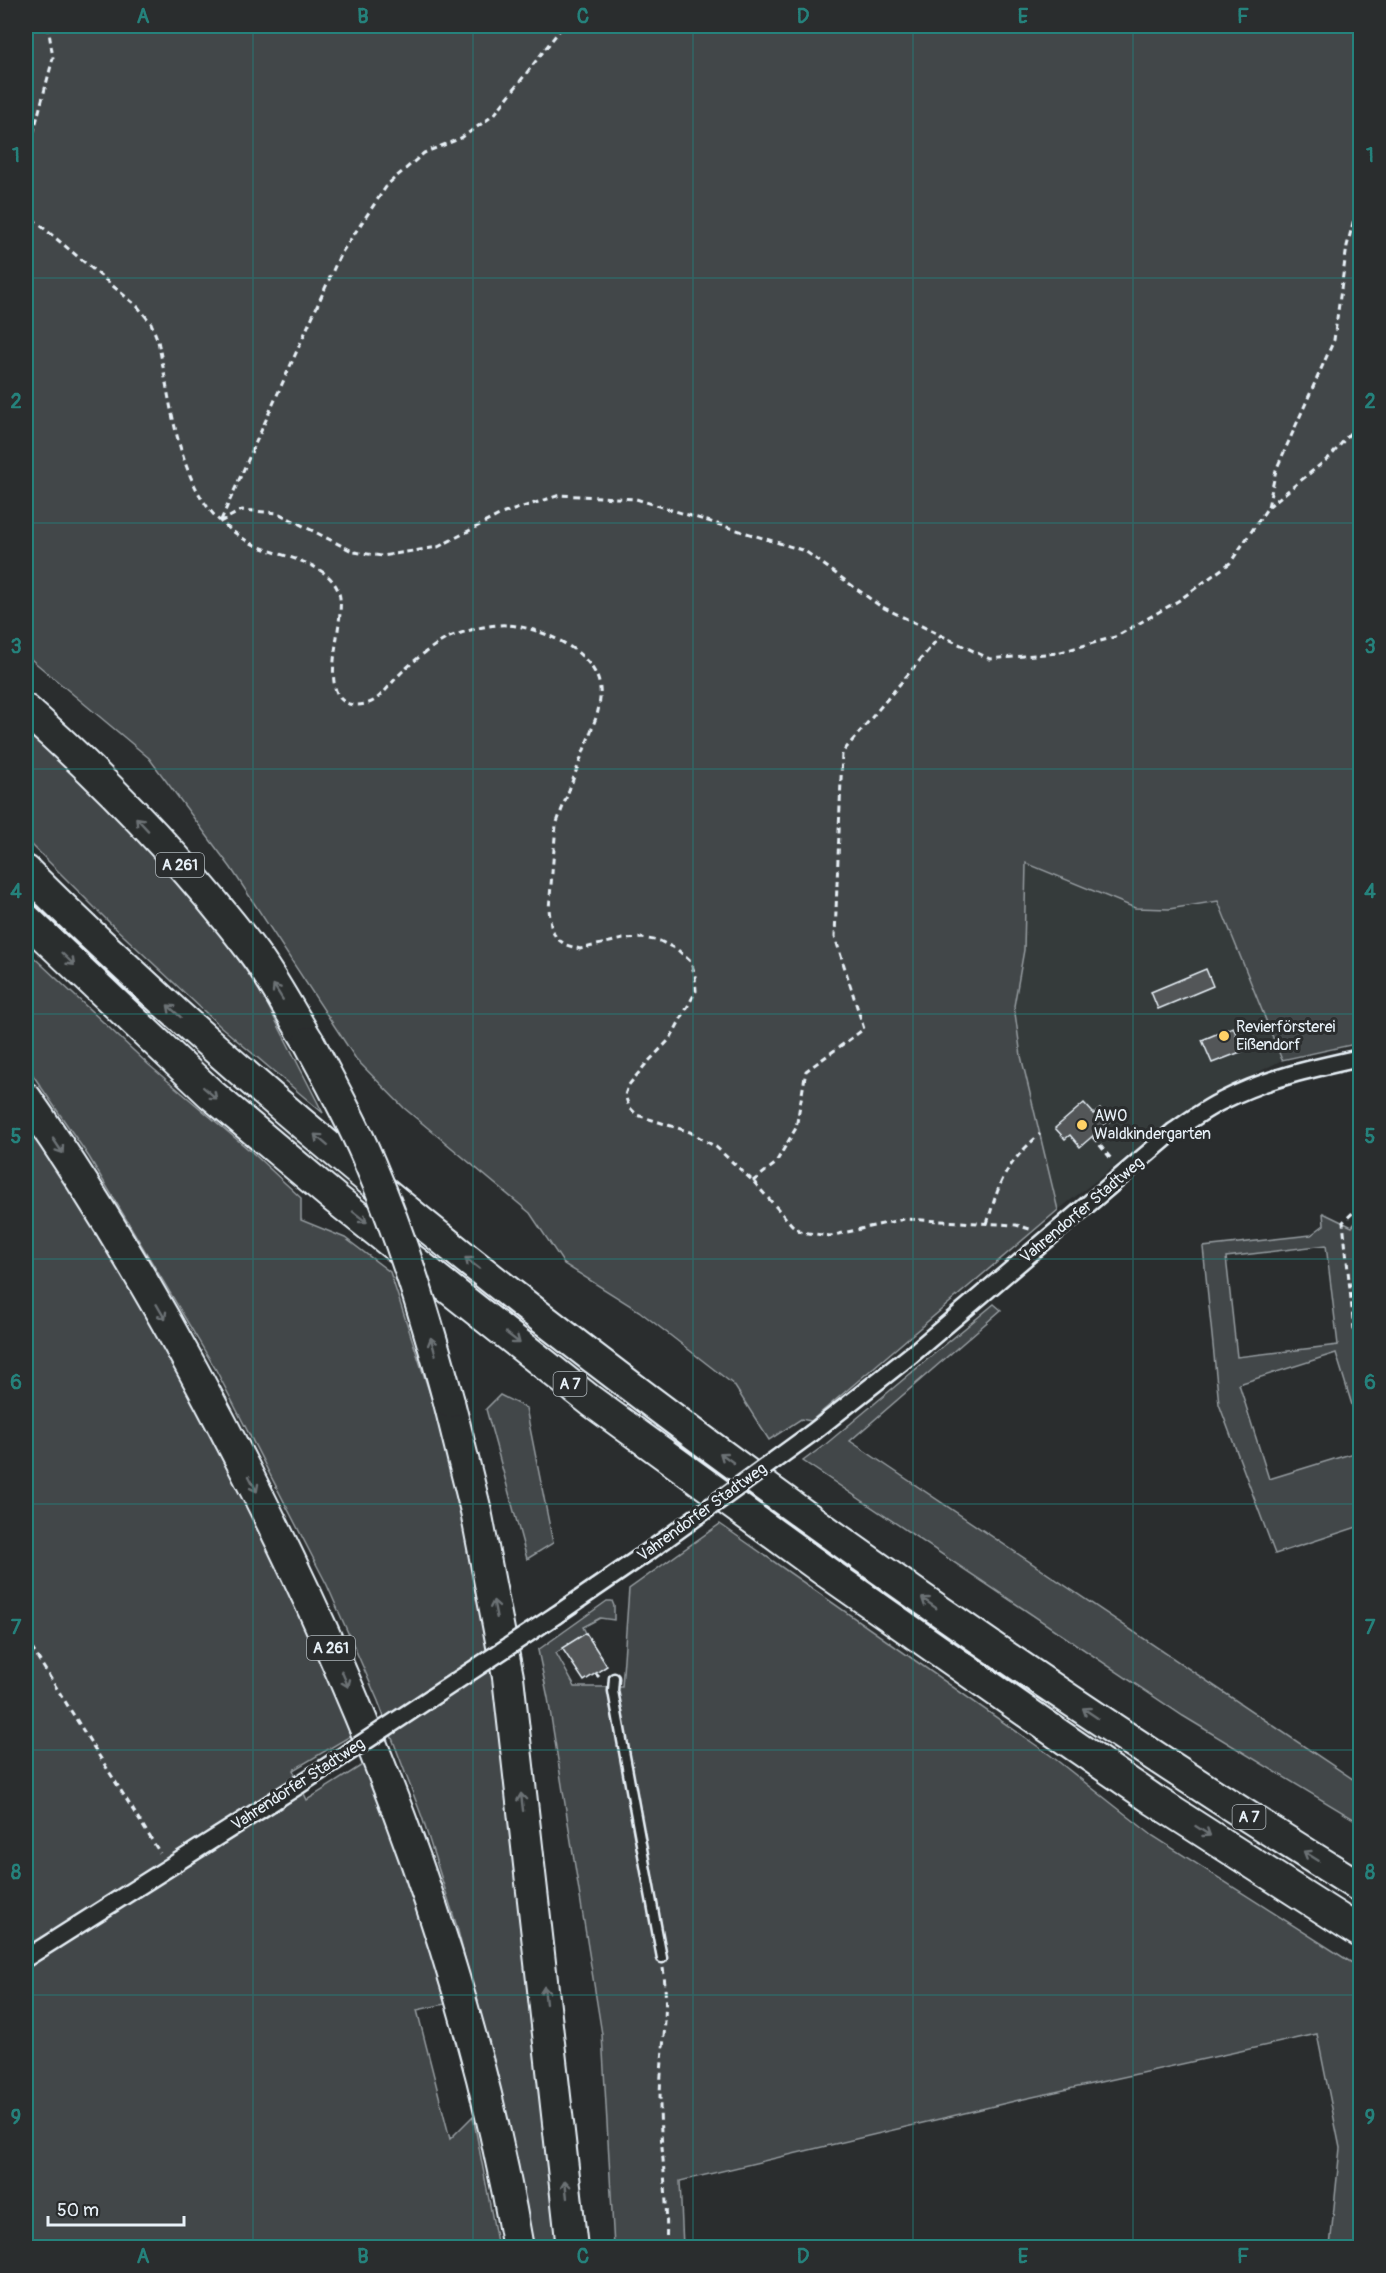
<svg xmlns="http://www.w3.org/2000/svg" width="1386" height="2273" viewBox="0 0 1386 2273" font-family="Pangolin,sans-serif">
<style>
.built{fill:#363a3b}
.green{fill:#424648;stroke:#959ca0;stroke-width:1.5;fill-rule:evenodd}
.building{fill:#535759;stroke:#e8f1f8;stroke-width:1.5}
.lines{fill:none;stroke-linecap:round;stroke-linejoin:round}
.lane-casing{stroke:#e8f1f8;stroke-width:13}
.street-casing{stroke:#e8f1f8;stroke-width:21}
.highway-casing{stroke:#e8f1f8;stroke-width:34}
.path{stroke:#e8f1f8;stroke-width:3;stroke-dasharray:6 4.5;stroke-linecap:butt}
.lane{stroke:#2a2d2e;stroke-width:8}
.street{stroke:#2a2d2e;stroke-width:16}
.highway{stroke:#2a2d2e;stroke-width:30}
.street-bridge-casing{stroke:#e8f1f8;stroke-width:21;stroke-linecap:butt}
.highway-bridge-casing{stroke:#e8f1f8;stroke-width:34;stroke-linecap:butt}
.street-bridge{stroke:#2a2d2e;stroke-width:16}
.highway-bridge{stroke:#2a2d2e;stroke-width:30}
.oneway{stroke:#6c7275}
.grid{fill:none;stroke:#25827c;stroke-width:1.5;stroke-opacity:0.55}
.poi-dot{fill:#ffd166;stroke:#2a2d2e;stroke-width:2}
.labels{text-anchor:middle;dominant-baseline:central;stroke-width:6;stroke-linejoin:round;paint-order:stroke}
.shield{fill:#2a2d2e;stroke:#afb6bb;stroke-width:1.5}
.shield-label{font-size:15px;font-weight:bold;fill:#e8f1f8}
.poi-label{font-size:16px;fill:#e8f1f8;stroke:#2a2d2e;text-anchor:start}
.street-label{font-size:16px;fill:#e8f1f8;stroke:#2a2d2e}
.neatline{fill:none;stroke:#25827c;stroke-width:2}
.grid-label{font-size:20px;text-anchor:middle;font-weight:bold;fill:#25827c}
</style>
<rect width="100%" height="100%" fill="#2a2d2e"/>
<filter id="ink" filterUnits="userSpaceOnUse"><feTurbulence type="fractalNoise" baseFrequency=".0167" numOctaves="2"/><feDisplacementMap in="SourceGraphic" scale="12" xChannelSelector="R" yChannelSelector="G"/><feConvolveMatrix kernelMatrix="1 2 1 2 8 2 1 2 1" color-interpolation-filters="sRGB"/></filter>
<g filter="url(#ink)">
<path class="built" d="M1025,863L1135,908L1169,909L1218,901L1282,1060L1209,1098L1168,1125L1058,1210L1021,1056L1014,1006L1024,950Z"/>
<path class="green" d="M26,26H1360V1043L1282,1060L1218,901L1169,909L1135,908L1026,863L1024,950L1014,1006L1021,1056L1058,1210L811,1421L801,1419L769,1440L734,1385L639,1311L564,1264L530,1213L404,1108L356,1059L231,868L149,758L26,655Z
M26,727L128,825L217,930L260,990L323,1113L220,1026L110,923L26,839Z
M26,950L149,1065L254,1154L301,1198V1220L345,1238L390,1272L452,1461L497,1687L561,2247H533L516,2161L457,1927L422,1817L378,1701L327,1585L215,1368L89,1157L26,1065Z
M26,1119L209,1417L354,1734L293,1770L307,1800L367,1762L415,1899L445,2004L417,2010L450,2139L473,2116L498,2247H26Z
M1323,1213L1352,1227L1360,1217V1431L1336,1353L1239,1384L1269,1479L1360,1451V1526L1275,1554L1219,1404L1203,1247L1311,1235L1324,1225ZM1326,1245L1338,1345L1237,1357L1226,1257Z
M994,1304L1001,1310L850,1441L1360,1784V1823L1183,1716L803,1461L826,1444Z
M500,1395L526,1408L553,1543L527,1559L486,1409Z
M720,1524L1050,1755L1153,1836L1360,1968V2247H1330L1340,2148L1317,2034L1019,2100L680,2181L683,2247H614L602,2034L548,1698L538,1650L607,1601H612L614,1606V1620L600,1618L583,1627L586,1633L556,1653L575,1687H622L629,1589Z"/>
<path class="building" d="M1206,969L1213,986L1158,1009L1151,992Z
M1233,1027L1243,1051L1212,1063L1202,1040Z
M1084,1103L1094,1114L1100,1109L1110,1121L1080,1147L1070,1135L1065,1139L1055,1128Z
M586,1633L607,1666L584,1681L562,1648Z"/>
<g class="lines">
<g class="lane-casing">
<path id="lane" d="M614,1678L613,1691L662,1958"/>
</g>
<g class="street-casing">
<path id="street" d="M812,1433L911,1355L1173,1132C1189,1121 1206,1108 1224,1100C1267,1078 1314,1068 1360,1058
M556,1615L648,1552
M26,1958L299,1785"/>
</g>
<g class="highway-casing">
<path id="highway" d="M26,710C107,782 187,865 253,952C274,980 290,1012 309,1042
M26,871C71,917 119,961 167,1005C283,1111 405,1211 529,1308C795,1516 1073,1709 1360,1887
M26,919L211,1094L337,1200L591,1401L822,1569L1058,1734L1154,1800L1360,1932
M26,1098C113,1222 188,1355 256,1491C378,1733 472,1980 518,2248
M449,1402L476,1511L508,1677L572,2248"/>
</g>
<path class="path" d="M26,153L32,138L53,58L48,26
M26,210L34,220L138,307L151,323L158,341C170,397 177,482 221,522C229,529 239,536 247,541C274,557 328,559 339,593C347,620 316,693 349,704C356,706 368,705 375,700C386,692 393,680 403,671C417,658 438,641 455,635C473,629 490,624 508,625C540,628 586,647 598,679C602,691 600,703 597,715L556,825L549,909L551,926L556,938L566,945L580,949L623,939L642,938L660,941L678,950L691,962L695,976L696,991L670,1039L645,1065L628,1086L625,1095L629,1107L637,1115L690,1132L716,1147L753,1181L792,1225L801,1232L830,1236L904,1219L1016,1225L1033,1230
M1268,507L1331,456L1360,421
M221,520L340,255L388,184L424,153L461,138L494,115L563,26
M220,522L242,510L278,513L354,552L382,556L438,547L501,514L560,495L636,499L805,551L880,606L990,659L1057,653L1115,637L1178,601L1230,563L1268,507L1276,470L1334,340L1347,246L1360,196
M1093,1137L1113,1161
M753,1181L775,1164L796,1128L806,1071L864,1029L835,937L842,753L941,635
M1360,1206L1343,1222L1355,1338L1360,1354
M987,1224C1000,1180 1005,1165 1040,1134
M26,1639L160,1853
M596,1674L599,1677
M663,1968C670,2012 660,2057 660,2101C660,2150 669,2198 666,2248"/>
<use href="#lane" class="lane"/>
<use href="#street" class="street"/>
<use href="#highway" class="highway"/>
<g class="street-bridge-casing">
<path id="street-bridge" d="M648,1552L812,1433
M299,1785L556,1615"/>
</g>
<g class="highway-bridge-casing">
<path id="highway-bridge" d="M309,1042C330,1082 353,1122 370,1164C403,1241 427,1321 449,1402"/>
</g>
<use href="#street-bridge" class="street-bridge"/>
<use href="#highway-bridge" class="highway-bridge"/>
</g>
<defs><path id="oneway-shaft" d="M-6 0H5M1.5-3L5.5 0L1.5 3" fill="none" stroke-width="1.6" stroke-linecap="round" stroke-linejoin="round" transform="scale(1.5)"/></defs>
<g class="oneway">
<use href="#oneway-shaft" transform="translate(142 824) rotate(-133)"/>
<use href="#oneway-shaft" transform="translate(68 959) rotate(44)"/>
<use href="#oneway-shaft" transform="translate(278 992) rotate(-122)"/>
<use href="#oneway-shaft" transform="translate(174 1011) rotate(-138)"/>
<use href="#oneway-shaft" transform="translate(210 1093) rotate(41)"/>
<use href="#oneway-shaft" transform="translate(321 1140) rotate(-139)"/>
<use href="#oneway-shaft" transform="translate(58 1146) rotate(56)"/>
<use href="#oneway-shaft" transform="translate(360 1217) rotate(38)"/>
<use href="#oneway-shaft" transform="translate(472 1263) rotate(-142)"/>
<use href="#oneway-shaft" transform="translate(161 1312) rotate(60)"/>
<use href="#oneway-shaft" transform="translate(513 1338) rotate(38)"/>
<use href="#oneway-shaft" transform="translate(433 1346) rotate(-106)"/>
<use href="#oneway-shaft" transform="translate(727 1458) rotate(-144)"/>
<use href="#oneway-shaft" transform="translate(253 1484) rotate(63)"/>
<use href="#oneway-shaft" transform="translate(929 1603) rotate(-145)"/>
<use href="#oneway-shaft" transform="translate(495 1609) rotate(-101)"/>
<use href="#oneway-shaft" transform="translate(345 1679) rotate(67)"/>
<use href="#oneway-shaft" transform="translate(1090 1713) rotate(-146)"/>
<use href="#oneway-shaft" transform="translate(522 1802) rotate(-97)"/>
<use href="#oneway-shaft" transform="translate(1203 1831) rotate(33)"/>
<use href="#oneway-shaft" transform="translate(1311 1856) rotate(-148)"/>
<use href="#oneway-shaft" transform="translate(545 1995) rotate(-96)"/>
<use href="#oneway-shaft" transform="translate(566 2189) rotate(-96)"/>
</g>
</g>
<path class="grid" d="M253,26V2248M473,26V2248M693,26V2248M913,26V2248M1133,26V2248M26,278H1360M26,523H1360M26,769H1360M26,1014H1360M26,1259H1360M26,1504H1360M26,1750H1360M26,1995H1360"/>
<g class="poi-dot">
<circle cx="1224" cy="1036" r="6"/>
<circle cx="1082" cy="1125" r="6"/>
</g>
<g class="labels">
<g class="shield">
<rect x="156" y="853" width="48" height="24" rx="4.5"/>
<rect x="553.5" y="1372" width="33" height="24" rx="4.5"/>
<rect x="307" y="1636" width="48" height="24" rx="4.5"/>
<rect x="1232.5" y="1805" width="33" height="24" rx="4.5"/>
</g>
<g class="shield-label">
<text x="180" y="865">A 261</text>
<text x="570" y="1384">A 7</text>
<text x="331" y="1648">A 261</text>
<text x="1249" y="1817">A 7</text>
</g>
<g class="poi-label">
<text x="1236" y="1027">Revierförsterei<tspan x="1236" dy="18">Eißendorf</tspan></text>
<text x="1094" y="1116">AWO<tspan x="1094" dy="18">Waldkindergarten</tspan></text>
</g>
<g class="street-label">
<text transform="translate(1082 1210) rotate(-40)">Vahrendorfer Stadtweg</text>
<text transform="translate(702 1512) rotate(-36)">Vahrendorfer Stadtweg</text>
<text transform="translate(298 1784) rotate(-33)">Vahrendorfer Stadtweg</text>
</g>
</g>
<rect width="1386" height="2273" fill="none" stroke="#2a2d2e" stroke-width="66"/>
<path d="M48 2216v9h136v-9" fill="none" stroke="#e8f1f8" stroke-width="3"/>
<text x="57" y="2216" font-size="18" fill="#e8f1f8" stroke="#2a2d2e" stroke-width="4.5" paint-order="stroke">50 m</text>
<rect x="33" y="33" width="1320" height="2207" class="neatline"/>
<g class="grid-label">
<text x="143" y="23">A</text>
<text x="363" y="23">B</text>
<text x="583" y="23">C</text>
<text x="803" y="23">D</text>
<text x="1023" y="23">E</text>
<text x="1243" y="23">F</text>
<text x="16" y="162">1</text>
<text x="1370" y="162">1</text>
<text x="16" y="408">2</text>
<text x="1370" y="408">2</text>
<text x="16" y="653">3</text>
<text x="1370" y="653">3</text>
<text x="16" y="898">4</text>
<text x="1370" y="898">4</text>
<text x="16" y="1143">5</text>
<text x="1370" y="1143">5</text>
<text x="16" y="1389">6</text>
<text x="1370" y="1389">6</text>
<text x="16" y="1634">7</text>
<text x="1370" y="1634">7</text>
<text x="16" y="1879">8</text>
<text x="1370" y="1879">8</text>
<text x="16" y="2124">9</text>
<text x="1370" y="2124">9</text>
<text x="143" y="2263">A</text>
<text x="363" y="2263">B</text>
<text x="583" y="2263">C</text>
<text x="803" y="2263">D</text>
<text x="1023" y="2263">E</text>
<text x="1243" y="2263">F</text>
</g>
</svg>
